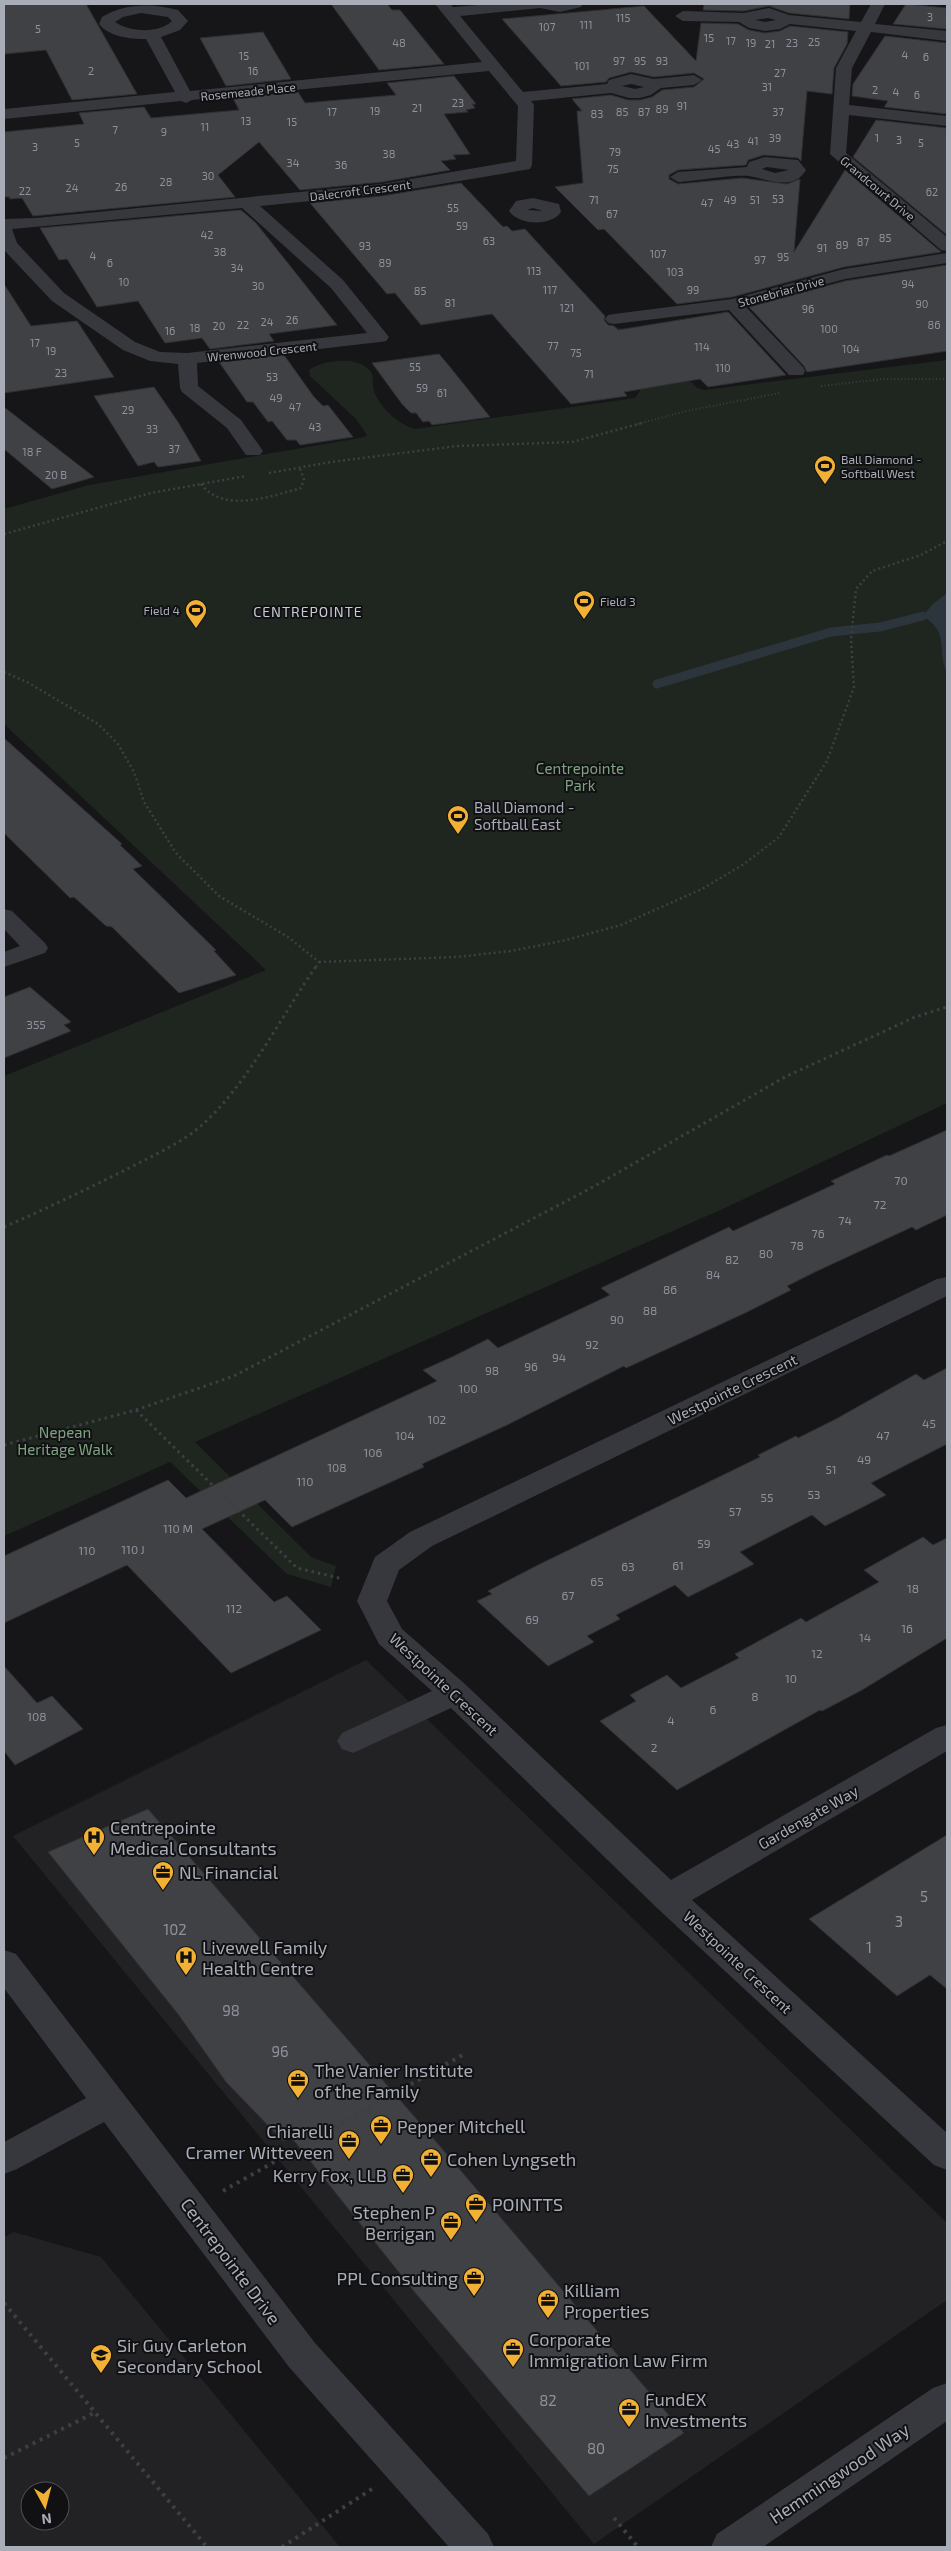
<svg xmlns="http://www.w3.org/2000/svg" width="951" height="2551" viewBox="0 0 951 2551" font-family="'Exo 2',sans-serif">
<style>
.built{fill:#222225;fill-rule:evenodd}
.green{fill:#1e261f}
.water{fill:#2c353c}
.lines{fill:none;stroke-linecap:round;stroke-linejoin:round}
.stream{stroke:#2c353c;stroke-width:9}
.building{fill:#404145;stroke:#303034}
.path-far3{stroke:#3d3f44;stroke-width:2;stroke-dasharray:1 2.5;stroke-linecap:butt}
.path-far2{stroke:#3d3f44;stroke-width:2.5;stroke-dasharray:2 3;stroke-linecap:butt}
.path-far1{stroke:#3d3f44;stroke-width:3;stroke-dasharray:2.5 4;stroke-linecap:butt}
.path{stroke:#3d3f44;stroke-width:4;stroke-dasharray:3 5;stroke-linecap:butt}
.minor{fill:#37383d;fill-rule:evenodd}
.labels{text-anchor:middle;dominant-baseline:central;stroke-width:4;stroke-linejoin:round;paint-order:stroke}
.far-number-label{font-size:11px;fill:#8e929b}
.far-street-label{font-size:12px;fill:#a8adb8;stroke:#111113}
.far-poi-label{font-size:12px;fill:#a8adb8;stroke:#111113;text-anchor:start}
.number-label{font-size:12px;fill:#8e929b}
.far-neighbourhood-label{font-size:14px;letter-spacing:1px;fill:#c9ccd4;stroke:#111113}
.park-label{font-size:15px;fill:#7fa381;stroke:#111113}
.poi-label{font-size:15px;fill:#a8adb8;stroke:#111113;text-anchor:start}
.street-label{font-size:15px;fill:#a8adb8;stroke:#111113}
.near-number-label{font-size:15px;fill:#8e929b}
.near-poi-label{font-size:18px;fill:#a8adb8;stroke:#111113;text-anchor:start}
.near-street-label{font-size:18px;fill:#a8adb8;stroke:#111113}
</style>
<rect width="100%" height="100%" fill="#161618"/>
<path class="built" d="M366,1660L947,2223V2300L594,2544L13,1836Z
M14,2232L101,2257L340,2547H4V2237ZM30,2491H60V2521H30Z"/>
<path class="green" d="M601,323L643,334L697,388L704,390L947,360V1103L727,1207L195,1442L311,1557L336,1566L331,1587L287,1574L170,1462L4,1536V1076L266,970L4,724V509L89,485L365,437L367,435L356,419L310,376L309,370C323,360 359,355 371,372C374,377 372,385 374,391C380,408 398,424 415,429L635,398L640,391V380Z"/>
<path class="water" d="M947,593V672C936,650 951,634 923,616L932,605Z"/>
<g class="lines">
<path class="stream" d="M657,684L831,632L880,627L923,616"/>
</g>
<path class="building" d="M4,4H86L137,94L72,100L46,50L4,54Z
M331,4H387L392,10H400L444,64L379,70Z
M704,4H850L849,19L789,13L769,6L744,11L703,10Z
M906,4L947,8V29L893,24Z
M644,6L696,61L701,23L738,24L749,30L765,33L780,31L790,26L848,32L847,44L834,68L832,94L807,91L801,161L798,158L764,155L748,160L746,165L678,170L669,175V179L678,184L742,178L787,184L800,179L794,252L845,170L941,252L844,267L732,297L677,304L604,229L598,230L555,187L583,183L577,111H582L572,99L611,95L628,100H640L652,97L662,90L694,87L704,79L694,73L654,77L631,72L609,78L606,82L561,86L502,19Z
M263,32L291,79L226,86L200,38Z
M885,36L947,43V114L884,107L888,101L852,96L853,84Z
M454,76L476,104H472L475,108L466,110L468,112L444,114L470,154L453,155L456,159L441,161L450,170L382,182L300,190L259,142L218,175L235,197L33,216L22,198L10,199L9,197H4V132L84,124L79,113L144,107L151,118L239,110L233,98L298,92L305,103L396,95L387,83Z
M876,120L947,128V235L853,157Z
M461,183L503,227L507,226L512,231L525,229L605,316L604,320L608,325L614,326L618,330L728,312L786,375L708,387L700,379L624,392L627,396L571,404L492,314L421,325L395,293L387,294L310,203L382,196Z
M241,210L256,223L337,325L269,334L274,341L210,349L202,338L165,343L138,301L97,307L67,259L59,260L40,228Z
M947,265V351L807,372L804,366L749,307L845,281Z
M4,284L31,326L77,321L114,377L4,393Z
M439,354L450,367L490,417L432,425L429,421L423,422L416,413H411L402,404L372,363Z
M284,355L314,397L323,406L328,405L353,437L300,445L296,440H287L272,421L268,422L253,402H247L219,362Z
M154,387L178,422L201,461L158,467L154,462L138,466L94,396Z
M4,407L94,477L52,489L4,449Z
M4,738L122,844L120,845L142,866L133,869L216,950L214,951L236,975L179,993L112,927L106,926L74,897L70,898L4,833Z
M30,987L71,1022L64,1025L71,1031L4,1058V997Z
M947,1130V1215L916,1230L912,1227L815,1272L787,1286L791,1290L745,1313L626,1368L624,1366L507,1425L422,1464L424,1467L292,1527L265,1500L202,1529L274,1602L287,1596L321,1630L231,1673L127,1565L4,1623V1556L168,1480L186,1498L437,1381L423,1370L452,1357L488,1339L498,1348L610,1295L601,1288L729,1227L733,1231L835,1184L831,1181L887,1155L889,1156Z
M947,1368V1444L871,1483L886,1495L859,1509L825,1526L812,1515L740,1552L754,1564L688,1597L675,1585L616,1615L620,1619L587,1636L594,1642L548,1666L477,1601L492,1594L488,1591L538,1565L760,1457L758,1455L796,1436L798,1438L836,1419L916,1374L924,1380Z
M923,1537L933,1545L947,1538V1638L862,1690L822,1711L820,1710L677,1790L600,1721L636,1701L630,1695L667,1675L681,1688L739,1658L735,1654L801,1618L806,1622L879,1582L864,1570Z
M4,1666L37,1703L52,1696L83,1729L15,1765L4,1751Z
M148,1809L439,2145L684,2433L589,2496L417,2295L291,2137L283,2141L226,2082L178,2014L48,1852Z
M947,1835V1989L930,1975L897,1996L809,1919Z"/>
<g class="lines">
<path class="path-far3" d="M821,386L884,379H947
M638,424L686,411L780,393"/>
<path class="path-far2" d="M269,473L331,462L457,446L572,442L642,423
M201,484C223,514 272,496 301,488L304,479L300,469
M4,534L151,493L246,476
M4,672L27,682L98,724L118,744L134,772L144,802L176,853L219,896L288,937L319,962L316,967
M319,962L457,957L511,951L562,941L621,925L702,889L744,864L779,837L827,761L854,687L851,639L856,589L872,571L921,555L947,541"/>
<path class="path-far1" d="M4,1227C50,1207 96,1185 141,1162C162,1151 184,1141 202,1125C247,1085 282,1015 317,965
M136,1410L297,1568L343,1579
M4,1445L136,1410L234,1376L593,1187L785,1077L915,1017L947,1007"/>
<path class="path" d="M223,2191L466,2053
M4,2303L207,2547
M4,2458L96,2412
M614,2518L638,2547
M282,2547L372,2489"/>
<path class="minor" d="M435,4H450L453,7L492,4H583L581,7L560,12L540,8L460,16L523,92L607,84L609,80L631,74L654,79L694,75L702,80L694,85L661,88L651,95L640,98H629L611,93L531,101L534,105L532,165L530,169L382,194L260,206L343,280L389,337L386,341L380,342L197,363L198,386L241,420L263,451L260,455H246L227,428L182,392L180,388L178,364L150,361L123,350L52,301L4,250V219L36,218L382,184L516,161L518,106L489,71L192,100L186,103L181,101L4,119V109L175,92L146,39C131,39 109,37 99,24L102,17C125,3 152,3 178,10L188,21L180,30L161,37L190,91L482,62ZM141,13L168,17L172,21C159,34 129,32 115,22L123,17ZM631,84L644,87L635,89L622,86ZM242,208L331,288L367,333L187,353L160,352L135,342L64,293L17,243L12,229Z
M871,4H885L875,24L947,31V41L871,32L852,68L849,105L947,116V126L849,115L846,153L947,237V251L941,250L830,154L836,68L856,31L790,24L780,29L765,31L749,28L739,22L683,21L675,16L683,11L744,13L769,8L789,15L861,22ZM768,18L776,20L765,22L755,20Z
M765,157L798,160L806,170C793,192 767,179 749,176C734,174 695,181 678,182L670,177L678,172L747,167L749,162ZM767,167L789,170L775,173L762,169Z
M533,198L559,204L561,212C551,227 518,225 509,211L516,201ZM533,208L543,211L527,210Z
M947,253V263L845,279L745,306L803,367L805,371L803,375H789L729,310L614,324L608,323L605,319L608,315L614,314L732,299L844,269Z
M4,909L12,911L45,943L48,948L45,953L4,967V952L20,946L4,929Z
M947,1277V1296L432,1546L399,1570L387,1601L402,1629L466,1685L671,1880L936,1728L947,1725V1751L692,1900L947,2133V2170L934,2165L656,1907L451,1708L353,1753L342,1749L337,1741L342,1733L432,1691L379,1644L357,1601L375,1557L410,1532L937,1279Z
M4,1950L16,1954L315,2343L488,2534L494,2547H449L289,2367L104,2122L17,2169L4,2174V2142L86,2098L4,1988Z
M947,2383V2421L763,2547H711L717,2534L933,2388Z"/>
</g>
<defs>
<g id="stadium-pin" transform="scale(1.125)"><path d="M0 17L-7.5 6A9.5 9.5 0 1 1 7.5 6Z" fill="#f2b134" stroke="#111113"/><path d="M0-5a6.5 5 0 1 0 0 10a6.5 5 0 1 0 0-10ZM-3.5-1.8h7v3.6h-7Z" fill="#111"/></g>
<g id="hospital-pin" transform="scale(1.125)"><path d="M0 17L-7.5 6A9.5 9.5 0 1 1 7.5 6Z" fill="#f2b134" stroke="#111113"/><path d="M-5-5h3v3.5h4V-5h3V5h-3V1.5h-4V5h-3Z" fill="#111"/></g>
<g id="office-pin" transform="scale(1.125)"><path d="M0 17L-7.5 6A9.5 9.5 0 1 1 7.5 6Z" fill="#f2b134" stroke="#111113"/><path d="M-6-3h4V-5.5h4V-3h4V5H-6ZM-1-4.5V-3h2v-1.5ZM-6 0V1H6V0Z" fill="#111"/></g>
<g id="school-pin" transform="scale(1.125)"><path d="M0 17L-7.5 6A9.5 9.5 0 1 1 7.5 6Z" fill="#f2b134" stroke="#111113"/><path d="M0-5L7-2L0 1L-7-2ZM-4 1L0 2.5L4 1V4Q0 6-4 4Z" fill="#111"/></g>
</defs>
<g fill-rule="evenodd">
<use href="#stadium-pin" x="825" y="466"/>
<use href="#stadium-pin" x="584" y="601"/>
<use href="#stadium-pin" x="196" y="610"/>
<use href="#stadium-pin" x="458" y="816"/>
<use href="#hospital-pin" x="94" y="1837"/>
<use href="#office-pin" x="163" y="1872"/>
<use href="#hospital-pin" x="186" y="1957"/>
<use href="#office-pin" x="298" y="2080"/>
<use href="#office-pin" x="381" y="2126"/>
<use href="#office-pin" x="349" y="2141"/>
<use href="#office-pin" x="431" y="2159"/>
<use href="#office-pin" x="403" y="2175"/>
<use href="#office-pin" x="476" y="2204"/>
<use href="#office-pin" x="451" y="2222"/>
<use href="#office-pin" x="474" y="2278"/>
<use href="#office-pin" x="548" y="2300"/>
<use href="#office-pin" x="513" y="2349"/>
<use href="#school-pin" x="101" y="2355"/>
<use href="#office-pin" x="629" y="2409"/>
</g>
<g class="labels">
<g class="far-number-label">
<text x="930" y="16">3</text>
<text x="623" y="17">115</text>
<text x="586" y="24">111</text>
<text x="547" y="26">107</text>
<text x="38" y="28">5</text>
<text x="709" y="37">15</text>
<text x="731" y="40">17</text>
<text x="814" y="41">25</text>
<text x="399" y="42">48</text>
<text x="751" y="42">19</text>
<text x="792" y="42">23</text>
<text x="770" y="43">21</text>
<text x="905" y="54">4</text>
<text x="244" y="55">15</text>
<text x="926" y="56">6</text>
<text x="619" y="60">97</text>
<text x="640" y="60">95</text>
<text x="662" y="60">93</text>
<text x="582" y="65">101</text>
<text x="91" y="70">2</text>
<text x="253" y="70">16</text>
<text x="780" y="72">27</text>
<text x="767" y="86">31</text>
<text x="875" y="89">2</text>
<text x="896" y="91">4</text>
<text x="917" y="94">6</text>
<text x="458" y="102">23</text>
<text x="682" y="105">91</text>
<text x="417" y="107">21</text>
<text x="662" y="108">89</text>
<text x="375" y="110">19</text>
<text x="332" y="111">17</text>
<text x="622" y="111">85</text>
<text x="644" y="111">87</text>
<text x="778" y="111">37</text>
<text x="597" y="113">83</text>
<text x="246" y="120">13</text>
<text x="292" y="121">15</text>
<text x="205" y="126">11</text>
<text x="115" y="129">7</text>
<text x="164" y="131">9</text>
<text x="775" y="137">39</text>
<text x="877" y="137">1</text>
<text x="899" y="139">3</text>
<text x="753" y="140">41</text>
<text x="77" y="142">5</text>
<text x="921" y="142">5</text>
<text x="733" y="143">43</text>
<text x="35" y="146">3</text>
<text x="714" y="148">45</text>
<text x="615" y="151">79</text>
<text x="389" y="153">38</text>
<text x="293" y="162">34</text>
<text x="341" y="164">36</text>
<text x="613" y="168">75</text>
<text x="208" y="175">30</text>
<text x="166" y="181">28</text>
<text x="121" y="186">26</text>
<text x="72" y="187">24</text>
<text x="25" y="190">22</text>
<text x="932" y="191">62</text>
<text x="778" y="198">53</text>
<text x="594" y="199">71</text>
<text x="730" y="199">49</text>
<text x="755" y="199">51</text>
<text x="707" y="202">47</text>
<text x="453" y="207">55</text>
<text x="612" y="213">67</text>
<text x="462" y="225">59</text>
<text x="207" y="234">42</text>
<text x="885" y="237">85</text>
<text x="489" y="240">63</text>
<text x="863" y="241">87</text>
<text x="842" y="244">89</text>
<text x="365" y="245">93</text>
<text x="822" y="247">91</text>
<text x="220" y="251">38</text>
<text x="658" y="253">107</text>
<text x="93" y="255">4</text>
<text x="783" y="256">95</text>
<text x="760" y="259">97</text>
<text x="110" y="262">6</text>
<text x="385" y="262">89</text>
<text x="237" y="267">34</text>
<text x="534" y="270">113</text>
<text x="675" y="271">103</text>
<text x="124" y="281">10</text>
<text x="908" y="283">94</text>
<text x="258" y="285">30</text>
<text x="550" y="289">117</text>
<text x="693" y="289">99</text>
<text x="420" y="290">85</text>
<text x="450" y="302">81</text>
<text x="922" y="303">90</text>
<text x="567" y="307">121</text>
<text x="808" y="308">96</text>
<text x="292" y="319">26</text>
<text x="267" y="321">24</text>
<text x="243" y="324">22</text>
<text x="934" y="324">86</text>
<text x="219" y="325">20</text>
<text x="195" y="327">18</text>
<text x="829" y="328">100</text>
<text x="170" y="330">16</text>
<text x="35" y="342">17</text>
<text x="553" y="345">77</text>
<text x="702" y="346">114</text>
<text x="851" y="348">104</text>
<text x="51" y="350">19</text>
<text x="576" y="352">75</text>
<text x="415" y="366">55</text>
<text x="723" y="367">110</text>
<text x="61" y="372">23</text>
<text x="589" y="373">71</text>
<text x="272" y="376">53</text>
<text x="422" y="387">59</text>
<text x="442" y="392">61</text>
<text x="276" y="397">49</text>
<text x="295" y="406">47</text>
<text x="128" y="409">29</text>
<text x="315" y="426">43</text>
<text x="152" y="428">33</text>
<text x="174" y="448">37</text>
<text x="32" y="451">18 F</text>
<text x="56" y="474">20 B</text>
</g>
<g class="far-street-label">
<text transform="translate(248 91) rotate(-6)">Rosemeade Place</text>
<text transform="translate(878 188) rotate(40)">Grandcourt Drive</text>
<text transform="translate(360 190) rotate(-7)">Dalecroft Crescent</text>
<text transform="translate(781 291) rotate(-15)">Stonebriar Drive</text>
<text transform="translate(262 351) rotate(-6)">Wrenwood Crescent</text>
</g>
<g class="far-poi-label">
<text x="841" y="459">Ball Diamond -<tspan x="841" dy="14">Softball West</tspan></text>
<text x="600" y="601">Field 3</text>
<text x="180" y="610" text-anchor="end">Field 4</text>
</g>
<g class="number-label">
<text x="36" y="1024">355</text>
<text x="901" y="1180">70</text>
<text x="880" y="1204">72</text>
<text x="845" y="1220">74</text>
<text x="818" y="1233">76</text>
<text x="797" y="1245">78</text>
<text x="766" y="1253">80</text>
<text x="732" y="1259">82</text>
<text x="713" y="1274">84</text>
<text x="670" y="1289">86</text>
<text x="650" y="1310">88</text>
<text x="617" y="1319">90</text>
<text x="592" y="1344">92</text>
<text x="559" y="1357">94</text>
<text x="531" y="1366">96</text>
<text x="492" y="1370">98</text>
<text x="468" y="1388">100</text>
<text x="437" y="1419">102</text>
<text x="929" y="1423">45</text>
<text x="405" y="1435">104</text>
<text x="883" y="1435">47</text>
<text x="373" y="1452">106</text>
<text x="864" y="1459">49</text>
<text x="337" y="1467">108</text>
<text x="831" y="1469">51</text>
<text x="305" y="1481">110</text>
<text x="814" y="1494">53</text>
<text x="767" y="1497">55</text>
<text x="735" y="1511">57</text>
<text x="178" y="1528">110 M</text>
<text x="704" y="1543">59</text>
<text x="133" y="1549">110 J</text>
<text x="87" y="1550">110</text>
<text x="678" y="1565">61</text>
<text x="628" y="1566">63</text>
<text x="597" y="1581">65</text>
<text x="913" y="1588">18</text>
<text x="568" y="1595">67</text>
<text x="234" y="1608">112</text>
<text x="532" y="1619">69</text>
<text x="907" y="1628">16</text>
<text x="865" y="1637">14</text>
<text x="817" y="1653">12</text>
<text x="791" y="1678">10</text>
<text x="755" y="1696">8</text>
<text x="713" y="1709">6</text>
<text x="37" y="1716">108</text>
<text x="671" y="1720">4</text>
<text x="654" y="1747">2</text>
</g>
<g class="far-neighbourhood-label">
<text x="308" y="611">CENTREPOINTE</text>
</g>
<g class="park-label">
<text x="580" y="768">Centrepointe<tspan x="580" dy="17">Park</tspan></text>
<text x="65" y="1432">Nepean<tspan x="65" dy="17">Heritage Walk</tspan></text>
</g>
<g class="poi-label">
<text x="474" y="807">Ball Diamond -<tspan x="474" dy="17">Softball East</tspan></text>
</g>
<g class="street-label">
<text transform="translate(732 1389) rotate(-26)">Westpointe Crescent</text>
<text transform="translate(444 1684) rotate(43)">Westpointe Crescent</text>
<text transform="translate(808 1817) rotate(-30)">Gardengate Way</text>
<text transform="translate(738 1962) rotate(43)">Westpointe Crescent</text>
</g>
<g class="near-number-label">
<text x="924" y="1896">5</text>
<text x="899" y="1921">3</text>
<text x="175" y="1929">102</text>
<text x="869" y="1947">1</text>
<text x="231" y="2010">98</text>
<text x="280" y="2051">96</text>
<text x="548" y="2400">82</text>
<text x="596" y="2448">80</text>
</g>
<g class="near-poi-label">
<text x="110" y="1827">Centrepointe<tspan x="110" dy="21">Medical Consultants</tspan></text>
<text x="179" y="1872">NL Financial</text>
<text x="202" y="1947">Livewell Family<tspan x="202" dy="21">Health Centre</tspan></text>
<text x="314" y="2070">The Vanier Institute<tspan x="314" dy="21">of the Family</tspan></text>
<text x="397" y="2126">Pepper Mitchell</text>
<text x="333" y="2131" text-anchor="end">Chiarelli<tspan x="333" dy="21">Cramer Witteveen</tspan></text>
<text x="447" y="2159">Cohen Lyngseth</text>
<text x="387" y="2175" text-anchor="end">Kerry Fox, LLB</text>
<text x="492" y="2204">POINTTS</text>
<text x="435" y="2212" text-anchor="end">Stephen P<tspan x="435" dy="21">Berrigan</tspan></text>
<text x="458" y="2278" text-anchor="end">PPL Consulting</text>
<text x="564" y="2290">Killiam<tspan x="564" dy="21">Properties</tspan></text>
<text x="529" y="2339">Corporate<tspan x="529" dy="21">Immigration Law Firm</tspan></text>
<text x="117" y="2345">Sir Guy Carleton<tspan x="117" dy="21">Secondary School</tspan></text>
<text x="645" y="2399">FundEX<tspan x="645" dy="21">Investments</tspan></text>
</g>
<g class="near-street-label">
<text transform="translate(231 2261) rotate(53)">Centrepointe Drive</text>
<text transform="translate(839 2473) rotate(-34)">Hemmingwood Way</text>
</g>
</g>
<rect width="951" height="2551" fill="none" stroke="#a8adb8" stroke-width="10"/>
<g transform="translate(45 2506) rotate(173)"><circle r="24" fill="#111113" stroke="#4d4f55"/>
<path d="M0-4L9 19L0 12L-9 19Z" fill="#f2b134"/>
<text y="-8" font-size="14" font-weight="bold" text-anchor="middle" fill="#a8adb8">N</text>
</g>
</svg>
